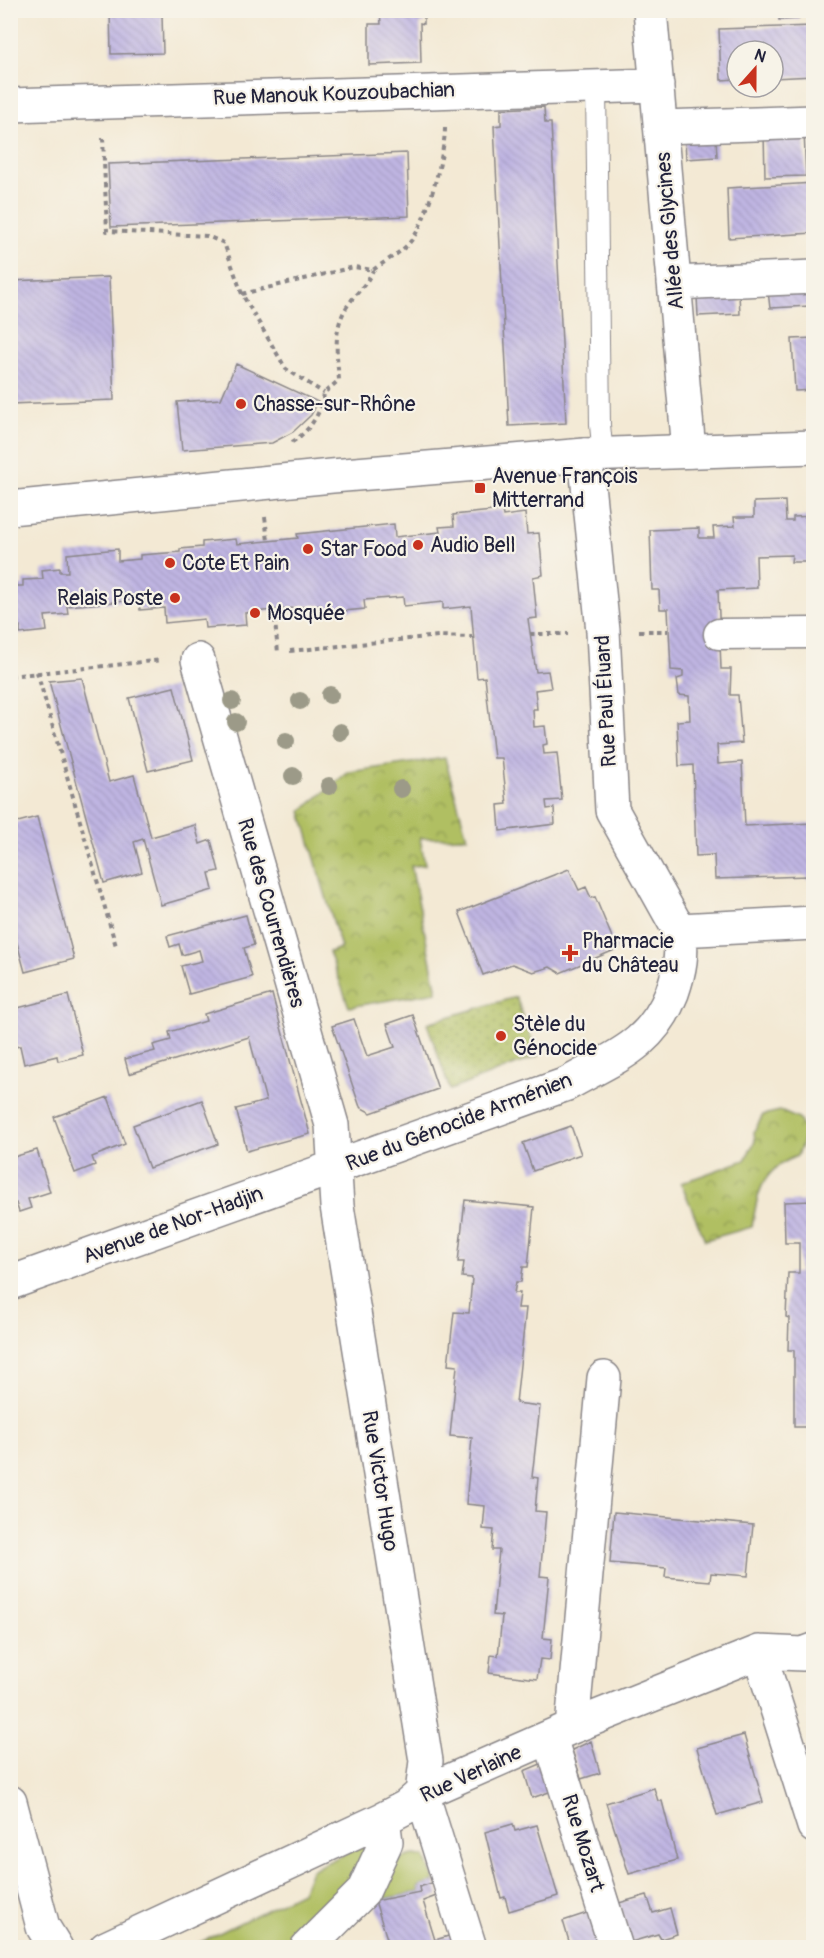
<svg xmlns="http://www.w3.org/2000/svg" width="824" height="1958" viewBox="0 0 824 1958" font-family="Pangolin,sans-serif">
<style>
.grass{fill:#b0bf62;stroke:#69704e;stroke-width:1.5}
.park{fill:url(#park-crowns);stroke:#69704e;stroke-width:1.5}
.garden{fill:url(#garden-dots);stroke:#69704e;stroke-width:1.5}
.building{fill:url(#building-back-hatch)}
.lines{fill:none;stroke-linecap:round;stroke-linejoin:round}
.service-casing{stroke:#8a8688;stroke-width:22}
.pedestrian-casing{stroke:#8a8688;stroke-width:33}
.minor-casing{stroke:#8a8688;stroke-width:36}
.tertiary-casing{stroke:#8a8688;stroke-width:36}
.path{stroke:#8a8688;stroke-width:4;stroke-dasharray:4.5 4.5;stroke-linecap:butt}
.service{stroke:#fff;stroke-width:20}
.pedestrian{stroke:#fff;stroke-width:30}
.minor{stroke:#fff;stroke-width:33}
.tertiary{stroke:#fff;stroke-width:33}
.tree{fill:#9c9a88}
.poi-dot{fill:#c8321e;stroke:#f7f3e8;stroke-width:2}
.labels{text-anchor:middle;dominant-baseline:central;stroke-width:4.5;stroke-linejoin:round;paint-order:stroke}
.street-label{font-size:21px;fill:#22223b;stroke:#f7f3e8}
.poi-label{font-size:21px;fill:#22223b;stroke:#f7f3e8;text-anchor:start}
</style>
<defs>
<pattern id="park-crowns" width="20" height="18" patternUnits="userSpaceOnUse" patternTransform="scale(1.5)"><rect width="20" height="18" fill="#b0bf62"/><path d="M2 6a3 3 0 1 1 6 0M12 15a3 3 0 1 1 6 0" fill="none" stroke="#8f9b52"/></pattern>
<pattern id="garden-dots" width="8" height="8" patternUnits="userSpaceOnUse" patternTransform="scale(1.5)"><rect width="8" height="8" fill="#b0bf62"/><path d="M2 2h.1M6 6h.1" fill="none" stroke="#8f9b52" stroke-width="1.8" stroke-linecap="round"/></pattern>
<pattern id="building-back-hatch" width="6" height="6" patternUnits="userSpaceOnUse" patternTransform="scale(1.5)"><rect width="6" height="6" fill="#bfb5e2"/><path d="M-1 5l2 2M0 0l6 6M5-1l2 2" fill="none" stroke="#a49bc3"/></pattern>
</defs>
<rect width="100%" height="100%" fill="#f7f3e8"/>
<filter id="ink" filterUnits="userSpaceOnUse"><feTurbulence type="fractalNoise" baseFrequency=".0167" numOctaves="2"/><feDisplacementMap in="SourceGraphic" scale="12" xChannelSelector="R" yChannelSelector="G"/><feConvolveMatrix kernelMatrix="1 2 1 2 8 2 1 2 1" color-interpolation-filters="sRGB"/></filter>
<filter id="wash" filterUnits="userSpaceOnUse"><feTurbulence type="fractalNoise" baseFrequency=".008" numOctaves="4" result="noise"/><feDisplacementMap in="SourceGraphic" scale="24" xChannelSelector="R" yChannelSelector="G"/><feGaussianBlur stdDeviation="1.35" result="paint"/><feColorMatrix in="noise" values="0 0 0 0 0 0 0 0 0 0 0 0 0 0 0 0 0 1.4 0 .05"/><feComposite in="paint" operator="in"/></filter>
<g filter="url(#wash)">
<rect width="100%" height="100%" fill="#f3e9d4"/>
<path class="grass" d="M367,1843L372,1856L296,1947L189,1948L302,1892L311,1870Z
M415,1855L425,1857L435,1882L419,1887L420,1892L383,1899C387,1878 391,1857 415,1855Z"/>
<path class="park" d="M445,758L467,837L420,838L425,865L411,866L437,992L349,1007L329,952L341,948L301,811L349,772Z
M780,1111L799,1119L806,1133L797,1156C761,1170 758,1192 752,1227L705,1240L681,1183L745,1160L755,1141L754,1132L763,1115Z"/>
<path class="garden" d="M516,997L538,1056L450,1090L427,1023Z"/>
<g id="blocks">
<path class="building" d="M110,10H215V14H162L163,53L111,54Z
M380,10H424V24L420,23L421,63L369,65V24H381Z
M779,10H799V19L779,20Z
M814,26V76L773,78V51H737V79L721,80L719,29Z
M544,107L545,123H551L566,423L509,426L494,126L501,125V109Z
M804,132L806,176L765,177L764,133Z
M716,138L717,157L686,159L685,140Z
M407,153L409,216L111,227L108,164Z
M814,183V233L729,238L727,188Z
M109,277L114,400L10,404V281Z
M810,288L811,306L770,308L768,291Z
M739,294L740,314L698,316L697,296Z
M814,338V390L795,391L792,339Z
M236,364L318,402L311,415L293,432L272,443L182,450L177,402L221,399Z
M785,501L786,521H793V517L814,516V562H791L792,555L756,556L757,588L718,590L721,669H731L730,695H738L742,743L717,745L718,764L742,762L745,826L814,823V880H807V876L715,879L714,855L696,856L693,765L679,766L677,721L690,720L689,696L679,695L677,679L683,677V671L671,670L668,609H660L659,590H652L650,530L699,528V538H714L713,527L735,526L734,517H754V502Z
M502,510L503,516L525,513L527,534L539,533L543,575L533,577L537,618L528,619L536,672L548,671L551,688L535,690L537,709H533L534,727L545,726L547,744L543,745L544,754L557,753L562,800L546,801L547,809L554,808L555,824L500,831L498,805L507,804L502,758H494L485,677L477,678L471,606L443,609V602L404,606L403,597L364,600L365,609L322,613L321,605L245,613L246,625L205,628L204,619L165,623L164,608L140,610L139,600L67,606L68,614L45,616L47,631L20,634V626L10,627V574H14L16,586H23V580L43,579L42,570L60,568V572H68L67,554L118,549V561L140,559V555L180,552V549L202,547V542L236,539L237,544L298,538L297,534L394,524L395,537L440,532L439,527L454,526L453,515Z
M82,678L109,782L134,775L151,837L195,825L200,844L211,840L219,871L209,873L213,890L161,905L143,839L134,842L142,872L104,883L49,681Z
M174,687L193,760L148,771L129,698Z
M37,817L74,959L25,972L10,917V824Z
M569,869L579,890L586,887L591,898L595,897L617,949L560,973L550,967L533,972L512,964L483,975L459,912Z
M246,915L254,945L244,948L252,977L189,994L181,966L202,961L199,950L182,955L179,944L170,947L167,936Z
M272,994L310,1134L247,1151L236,1109L266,1101L249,1037L129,1074L125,1059L155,1051L153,1045L171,1040L169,1032L206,1021L204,1014Z
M68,995L83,1055L58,1061L57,1056L24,1064L20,1046L10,1048V1022H13L10,1010Z
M413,1015L438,1089L371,1113L360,1107L332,1026L354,1019L367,1056L395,1047L387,1024Z
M108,1097L125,1144L92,1157L95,1165L75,1173L54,1117Z
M202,1100L218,1144L149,1168L133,1125Z
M571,1126L581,1154L533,1171L523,1143Z
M37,1150L50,1192L28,1199L31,1208L19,1212L16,1203L10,1205V1158Z
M465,1200L534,1207L528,1267H523L521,1282H516L514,1293H520L518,1308H526L516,1403L540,1406L532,1477L538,1478L535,1511L546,1512L540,1576L549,1577L543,1638L552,1639L550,1660L540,1659L537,1679L489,1673L491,1655L498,1656L502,1616L493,1615L499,1550H492L494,1530L483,1529L485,1506L466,1504L472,1438L450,1436L457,1366L448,1365L454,1312L469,1313L472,1278L462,1277L464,1262H458Z
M814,1201V1427H794V1350H788L789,1318L786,1317L788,1273H799V1243H785L784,1202Z
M614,1512L753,1525L748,1576L711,1573L710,1581L665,1577L666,1568L610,1563Z
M744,1735L763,1802L717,1815L697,1748Z
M591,1741L600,1773L581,1779L572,1750Z
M543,1763L552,1791L532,1798L524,1771Z
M654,1788L658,1801H662L677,1860L629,1874L606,1803Z
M513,1824L515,1831L537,1825L558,1896L509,1911L505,1897L501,1898L485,1832Z
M435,1882L439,1895L423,1901L435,1940L452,1935L456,1948H390L375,1901L420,1892L419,1887Z
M647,1895L653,1913L670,1908L677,1934L661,1939L658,1934L631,1942L619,1903Z
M590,1912L602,1948H571L563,1921Z
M10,1929H11L16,1948H10Z"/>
</g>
</g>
<g filter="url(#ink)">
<use href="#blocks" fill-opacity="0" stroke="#8a8688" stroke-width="1.5"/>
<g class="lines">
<g class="service-casing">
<path id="service" d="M596,86L600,425L603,455"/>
</g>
<g class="pedestrian-casing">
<path id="pedestrian" d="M719,634L814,633"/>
</g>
<g class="minor-casing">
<path id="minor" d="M650,10L689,451
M10,105L657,85
M661,127L814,122
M674,283L814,277
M585,455L603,631L612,810L679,930
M198,660L332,1125L337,1206L426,1761L422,1793L470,1948
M10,1283L567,1084C614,1057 651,1047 672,993C680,970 683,953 679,930L814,923
M759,1652L814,1826
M572,1727L604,1378
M550,1738L616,1948
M10,1802L43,1927L56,1948
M106,1948L383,1819L406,1807L422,1793L572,1727L759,1652L803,1654L814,1650
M307,1948L363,1892L386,1842L383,1819"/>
</g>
<g class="tertiary-casing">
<path id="tertiary" d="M10,508L332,476L585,455L814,447"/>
</g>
<path class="path" d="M103,138L107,231L207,236L224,243L242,294L286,369L324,393
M242,294L354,267L373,270C385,261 401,253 410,242C427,223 445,153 445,128
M292,442C309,432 322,412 324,393L339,380C337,354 332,328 348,305C357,292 367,284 373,270
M265,517L268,541
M274,610L278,653
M639,631H668
M530,634H568
M290,651L438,636L472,637
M37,672L116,946
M10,676L162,660"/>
<use href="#service" class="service"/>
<use href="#pedestrian" class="pedestrian"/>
<use href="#minor" class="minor"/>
<use href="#tertiary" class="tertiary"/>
</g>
<g class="tree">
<circle cx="330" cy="695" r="9"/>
<circle cx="232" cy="701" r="9"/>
<circle cx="300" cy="701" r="9"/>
<circle cx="236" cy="722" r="9"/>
<circle cx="340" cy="732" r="9"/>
<circle cx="286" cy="741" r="9"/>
<circle cx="293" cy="776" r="9"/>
<circle cx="329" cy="786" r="9"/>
<circle cx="401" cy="789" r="9"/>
</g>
</g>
<g class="poi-dot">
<circle cx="241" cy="404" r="6"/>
<rect x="474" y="482" width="12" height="12" rx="3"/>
<circle cx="418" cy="545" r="6"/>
<circle cx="308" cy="549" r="6"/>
<circle cx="170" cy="563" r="6"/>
<circle cx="175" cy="598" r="6"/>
<circle cx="255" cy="613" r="6"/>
<path d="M567 944h6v6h6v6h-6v6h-6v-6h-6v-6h6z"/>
<circle cx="501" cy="1036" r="6"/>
</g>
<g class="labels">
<g class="street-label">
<text transform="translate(334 94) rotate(-2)">Rue Manouk Kouzoubachian</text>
<text transform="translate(670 231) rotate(-95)">Allée des Glycines</text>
<text transform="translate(606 701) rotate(-93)">Rue Paul Éluard</text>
<text transform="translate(271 913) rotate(74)">Rue des Courrendières</text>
<text transform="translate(459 1122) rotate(-21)">Rue du Génocide Arménien</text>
<text transform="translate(173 1225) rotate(-20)">Avenue de Nor-Hadjin</text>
<text transform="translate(380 1481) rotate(81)">Rue Victor Hugo</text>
<text transform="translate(471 1774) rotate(-25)">Rue Verlaine</text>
<text transform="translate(583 1843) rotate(73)">Rue Mozart</text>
</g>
<g class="poi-label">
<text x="253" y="404">Chasse-sur-Rhône</text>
<text x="492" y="476">Avenue François<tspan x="492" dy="24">Mitterrand</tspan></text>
<text x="430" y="545">Audio Bell</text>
<text x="320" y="549">Star Food</text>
<text x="182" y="563">Cote Et Pain</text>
<text x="163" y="598" text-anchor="end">Relais Poste</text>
<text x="267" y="613">Mosquée</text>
<text x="582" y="941">Pharmacie<tspan x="582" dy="24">du Château</tspan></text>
<text x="513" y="1024">Stèle du<tspan x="513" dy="24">Génocide</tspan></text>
</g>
</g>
<rect width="824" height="1958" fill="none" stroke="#f7f3e8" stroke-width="36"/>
<g transform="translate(755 69) rotate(21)"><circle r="28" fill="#f7f3e8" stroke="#a29fa3" stroke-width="1.5"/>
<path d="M0-4.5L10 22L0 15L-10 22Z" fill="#c8321e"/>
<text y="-9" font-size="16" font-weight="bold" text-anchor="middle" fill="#22223b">N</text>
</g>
</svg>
